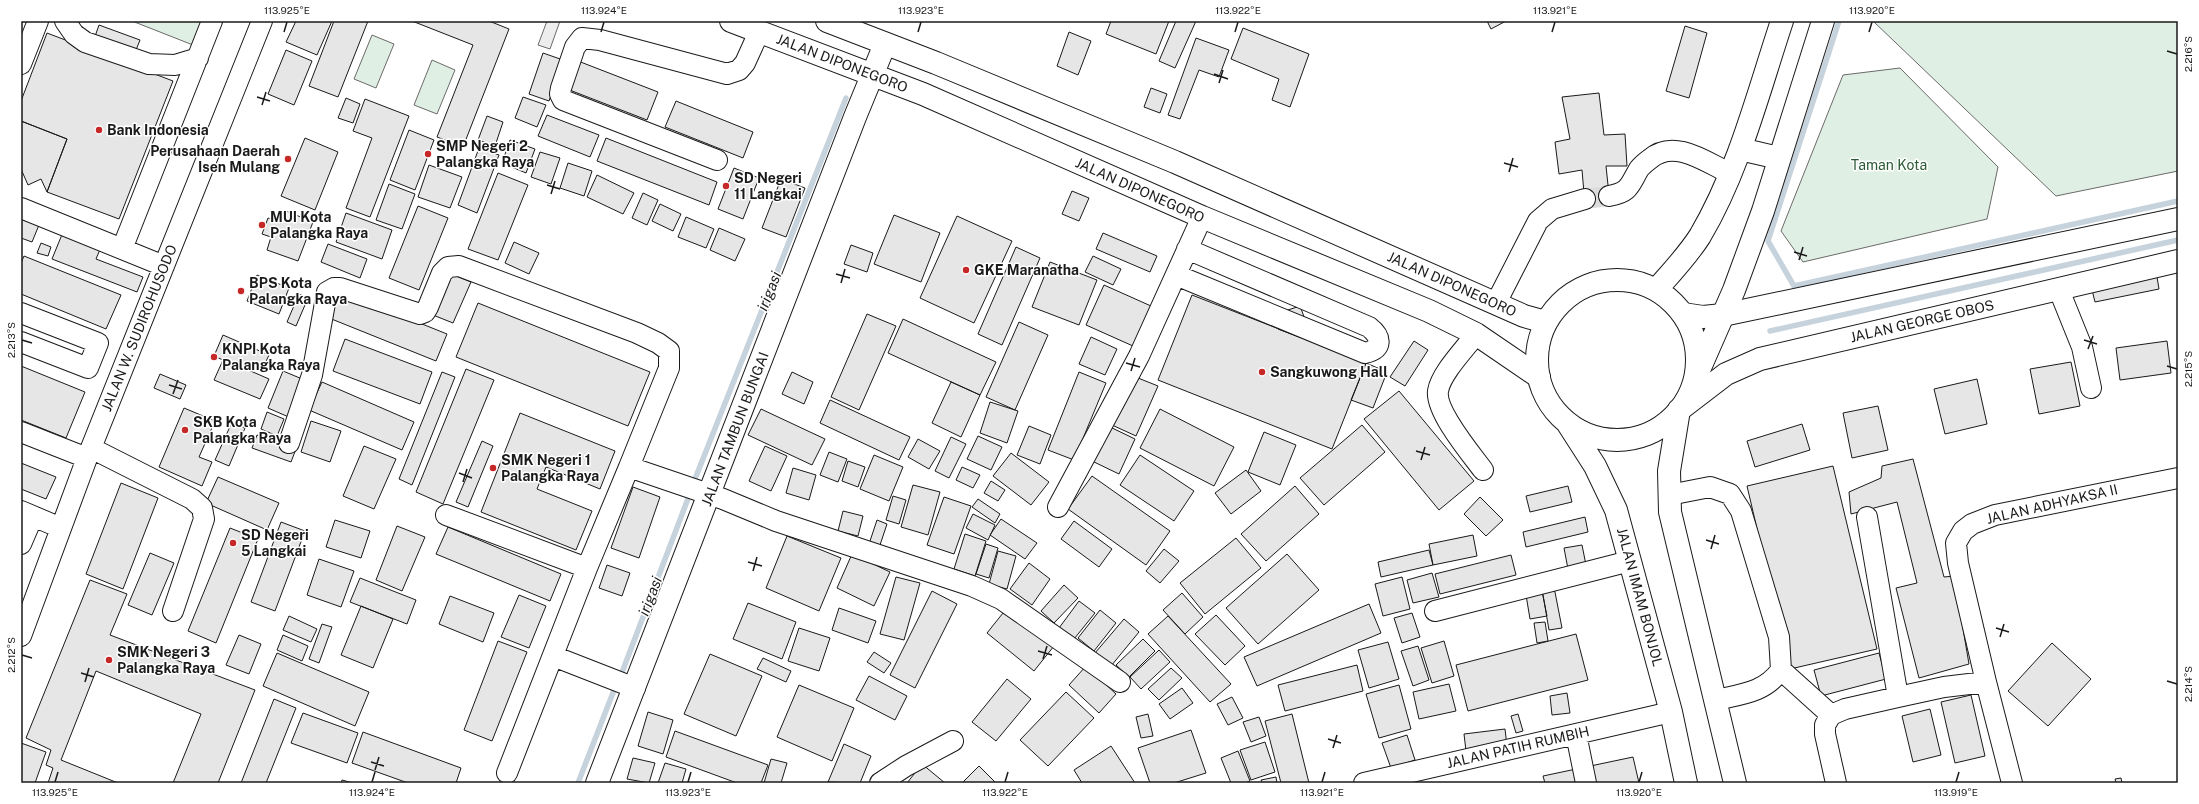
<svg xmlns="http://www.w3.org/2000/svg" width="2199" height="804" viewBox="0 0 2199 804" font-family="'Public Sans',sans-serif">
<style>
.green{fill:#e0efe3;stroke:#6a6a6a}
.parking{fill:#ededed;stroke:#6a6a6a}
.lines{fill:none;stroke-linecap:round;stroke-linejoin:round}
.stream{stroke:#c6d2dc;stroke-width:5.5}
.building{fill:#e6e6e6;stroke:#1a1a1a}
.minor-tunnel{stroke:#ddd;stroke-width:20;stroke-dasharray:20 10;stroke-linecap:butt}
.minor-casing{stroke:#1a1a1a;stroke-width:22}
.major-casing{stroke:#1a1a1a;stroke-width:24}
.highway-casing{stroke:#1a1a1a;stroke-width:24}
.minor{stroke:#fff;stroke-width:20}
.major{stroke:#fff;stroke-width:22}
.highway{stroke:#fff;stroke-width:22}
.ticks{fill:none;stroke:#1a1a1a;stroke-width:1.5}
.poi-dot{fill:#c62828;stroke:#fff;stroke-width:1.5}
.labels{text-anchor:middle;dominant-baseline:central;stroke-width:3;stroke-linejoin:round;paint-order:stroke}
.street-label{font-size:14px;fill:#1a1a1a;stroke:#fff}
.poi-label{font-size:14px;font-weight:bold;fill:#1a1a1a;stroke:#fff;text-anchor:start}
.park-label{font-size:14px;fill:#2b5a34;stroke:#fff}
.water-label{font-size:15px;font-style:italic;fill:#1a1a1a;stroke:#fff}
.neatline{fill:none;stroke:#1a1a1a;stroke-width:1.5}
.ticks-label{font-size:10px;text-anchor:middle;fill:#1a1a1a}
</style>
<rect width="100%" height="100%" fill="#fff"/>
<path class="green" d="M132,21H202L193,45Z
M1873,21H2178V171L2056,196Z
M372,35L394,44L376,88L354,79Z
M432,60L455,70L437,114L414,105Z
M1900,68L1998,167L1987,219L1803,262L1781,231L1843,75Z"/>
<path class="parking" d="M547,21H560L550,49L538,45Z"/>
<g class="lines">
<path class="stream" d="M1839,21L1768,241L1794,286L2178,201
M1770,331L2178,240
M693,484L846,98
M621,675L689,496
M578,783L616,685"/>
</g>
<path class="building" d="M296,21H332L317,55L286,42Z
M334,21H368L338,97L309,86Z
M412,21H489L509,29L463,147L437,137L473,45Z
M1111,21H1169L1156,54L1106,34Z
M1176,21H1196L1175,68L1159,61Z
M1487,21H1506L1491,29Z
M99,25L140,40L132,60L92,45Z
M1685,26L1707,33L1689,98L1666,91Z
M1243,28L1309,54L1290,107L1272,100L1279,79L1231,59Z
M1069,32L1091,41L1078,75L1057,66Z
M47,33L173,81L119,219L47,192L67,139L21,121V101Z
M1196,38L1229,50L1219,77L1199,70L1180,119L1168,115Z
M286,50L312,61L294,105L268,94Z
M543,53L563,60L549,101L529,94Z
M578,61L658,92L647,120L567,89Z
M1151,88L1167,94L1160,113L1144,107Z
M1599,93L1604,135L1625,134L1627,166H1606L1610,204L1585,205L1582,170L1559,174L1555,142L1570,139L1562,97Z
M523,97L546,105L537,127L515,118Z
M346,98L360,104L353,123L338,118Z
M365,99L409,116L370,217L346,208L372,138L353,131Z
M676,101L753,132L743,158L665,127Z
M547,115L599,135L590,157L538,136Z
M487,116L503,122L495,146L478,140Z
M21,121L67,139L47,192L41,179L28,185L21,169Z
M409,130L434,140L415,190L390,180Z
M305,138L338,152L315,210L281,196Z
M606,138L717,182L709,205L597,161Z
M510,140L535,149L526,173L502,163Z
M479,148L499,155L477,213L458,205Z
M540,152L560,158L551,184L531,177Z
M568,163L592,171L584,196L560,188Z
M429,165L462,177L450,208L418,197Z
M734,168L759,178L743,219L718,209Z
M498,173L528,185L498,260L468,249Z
M597,175L634,193L623,214L587,197Z
M781,179L805,188L786,237L762,228Z
M389,184L415,194L402,229L376,220Z
M1072,191L1089,198L1079,221L1062,214Z
M643,193L658,200L647,225L632,218Z
M660,204L681,214L673,231L652,221Z
M418,206L448,218L419,290L389,278Z
M286,211L313,222L298,261L267,250L271,237L262,234L268,218L281,223Z
M346,213L392,230L382,259L336,242Z
M894,215L940,233L921,282L874,264Z
M957,216L1012,241L974,323L920,298Z
M686,217L714,229L706,248L678,237Z
M21,219L39,225L32,242L21,238Z
M719,228L745,239L735,261L710,250Z
M63,232L101,247L96,259L143,277L137,292L52,259Z
M1103,233L1157,256L1150,272L1096,249Z
M514,242L539,253L529,274L505,263Z
M41,243L51,247L48,256L37,253Z
M328,244L367,259L360,278L321,262Z
M851,245L873,253L867,272L844,264Z
M1016,247L1040,258L1002,345L978,334Z
M24,256L121,295L106,329L21,294V263Z
M1093,256L1121,269L1113,285L1085,272Z
M1050,262L1097,280L1079,325L1032,307Z
M451,274L471,282L453,323L433,315Z
M257,275L289,288L279,314L247,301Z
M2157,277L2159,289L2095,302L2092,290Z
M1104,285L1151,306L1133,346L1086,325Z
M340,291L447,334L436,361L329,318Z
M299,294L308,298L296,326L287,322Z
M1192,295L1366,363L1332,449L1158,380Z
M478,303L650,372L628,426L456,357Z
M1300,306L1306,322L1299,337L1278,329L1285,311Z
M867,314L896,326L859,410L831,397Z
M903,319L996,362L980,395L888,353Z
M1019,322L1048,335L1015,410L986,397Z
M223,335L269,355L262,370L248,364L246,369L269,379L260,399L214,380L223,360L214,356Z
M1091,337L1117,349L1105,375L1079,364Z
M345,339L432,372L420,404L333,371Z
M1414,341L1428,350L1405,386L1390,377Z
M2167,341L2171,373L2120,380L2116,348Z
M2071,362L2080,406L2039,414L2030,369Z
M1366,363L1387,372L1373,408L1351,400Z
M21,366L85,392L66,438L21,420Z
M466,369L494,380L443,504L416,492Z
M283,371L307,381L291,418L268,408Z
M442,372L455,377L412,485L399,479Z
M792,372L813,382L804,404L782,394Z
M1079,372L1106,383L1074,460L1048,450Z
M160,374L186,385L180,399L154,388Z
M1133,376L1158,386L1136,436L1112,425Z
M1977,379L1987,424L1945,434L1934,389Z
M322,382L414,422L402,450L309,410Z
M951,382L980,395L961,437L932,423Z
M1399,391L1474,481L1439,510L1364,419Z
M830,400L910,437L899,460L820,423Z
M990,402L1018,411L1007,443L980,433Z
M1878,406L1888,450L1852,458L1843,413Z
M184,408L215,421L199,457L212,462L202,486L159,467Z
M761,409L825,439L812,465L748,435Z
M1160,409L1234,447L1214,486L1140,448Z
M267,412L284,419L277,436L261,429Z
M520,413L615,451L600,489L546,467L537,489L592,511L576,550L481,512Z
M311,421L341,431L330,462L301,452Z
M232,422L245,428L229,466L215,460Z
M1802,424L1810,450L1755,467L1747,441Z
M1362,425L1385,452L1324,505L1300,478Z
M1029,426L1051,435L1040,464L1017,455Z
M1108,426L1135,439L1119,474L1092,461Z
M1264,432L1296,445L1280,485L1248,472Z
M257,435L296,449L291,462L252,448Z
M978,436L1002,447L991,470L967,459Z
M951,437L966,444L949,478L935,471Z
M918,439L940,451L929,469L908,457Z
M482,441L493,446L468,507L456,502Z
M364,446L396,459L374,509L343,496Z
M765,446L787,456L771,491L749,481Z
M829,452L847,459L838,482L820,475Z
M1011,453L1049,482L1031,505L993,476Z
M874,455L903,467L889,501L860,489Z
M1140,455L1194,491L1174,521L1120,485Z
M1913,459L1944,577L1954,576L1969,664L1919,678L1896,588L1917,583L1897,502L1851,514L1849,492L1881,478L1882,466Z
M848,461L865,467L858,487L842,481Z
M21,463L56,477L46,499L21,489Z
M1833,466L1877,649L1790,669L1747,486Z
M962,467L980,475L973,488L956,480Z
M793,468L816,475L809,500L786,493Z
M1246,470L1261,491L1231,514L1215,493Z
M1092,476L1170,531L1146,565L1068,509Z
M218,477L279,503L267,530L206,503Z
M991,481L1005,490L998,501L984,493Z
M121,483L158,498L123,589L86,574Z
M913,485L940,492L928,535L901,527Z
M1295,486L1319,514L1266,561L1241,534Z
M1568,486L1572,502L1530,512L1526,496Z
M633,487L660,497L639,558L611,548Z
M893,496L906,500L899,524L886,520Z
M944,497L971,506L954,554L927,545Z
M1480,497L1503,520L1486,536L1464,514Z
M978,499L1000,514L995,523L972,507Z
M843,511L863,516L858,536L838,531Z
M973,514L995,525L988,540L966,528Z
M1585,517L1588,532L1526,547L1523,532Z
M1001,519L1037,543L1025,559L990,535Z
M335,520L370,531L361,558L326,547Z
M877,520L887,524L879,548L869,544Z
M1074,521L1112,549L1099,567L1061,539Z
M281,522L305,531L275,611L251,602Z
M397,526L425,537L402,591L376,580Z
M448,527L561,574L550,601L436,554Z
M230,528L258,539L216,643L188,631Z
M965,534L986,541L975,576L954,569Z
M1473,535L1477,556L1433,565L1429,544Z
M787,536L841,558L819,611L766,588Z
M1236,538L1261,568L1205,614L1180,583Z
M986,544L998,548L989,578L976,574Z
M1582,545L1586,565L1568,569L1564,548Z
M1164,549L1179,561L1160,583L1146,571Z
M1429,550L1433,565L1381,577L1378,562Z
M998,551L1016,556L1007,589L989,584Z
M150,553L174,563L152,615L128,605Z
M852,554L890,572L874,606L837,588Z
M1287,554L1319,590L1258,644L1226,608Z
M1511,555L1516,575L1440,594L1435,574Z
M319,559L354,571L341,607L307,595Z
M1029,563L1050,579L1032,605L1010,589Z
M607,565L630,573L622,596L599,588Z
M1432,573L1439,597L1413,603L1407,580Z
M896,577L920,583L904,640L880,634Z
M1402,577L1410,609L1383,616L1375,584Z
M360,578L416,600L407,624L350,602Z
M90,580L127,594L110,635L255,690L218,783H173L201,714L96,671L61,760L118,783H48L53,768L46,765L51,750L26,738Z
M1064,585L1078,598L1054,623L1041,611Z
M1541,586L1547,616L1530,619L1525,589Z
M1554,587L1562,628L1549,630L1542,589Z
M932,591L957,604L915,688L890,675Z
M1182,593L1203,617L1185,634L1163,610Z
M519,595L546,606L529,648L501,637Z
M450,596L494,613L483,642L439,624Z
M1079,601L1095,613L1074,639L1059,628Z
M748,603L796,622L782,659L733,639Z
M1369,604L1381,633L1257,686L1244,657Z
M361,606L393,619L373,668L341,655Z
M839,608L876,621L868,643L832,630Z
M1007,608L1054,646L1034,671L987,633Z
M1100,610L1116,623L1094,651L1078,638Z
M1412,613L1420,637L1402,643L1394,618Z
M1216,615L1245,646L1225,665L1195,634Z
M289,616L317,629L311,642L283,630Z
M1168,616L1231,684L1210,702L1148,634Z
M1124,619L1139,632L1111,666L1095,653Z
M1545,622L1548,641L1537,643L1534,623Z
M322,624L332,627L319,663L309,659Z
M799,628L830,638L819,671L788,661Z
M1576,634L1588,680L1468,711L1456,665Z
M239,635L261,644L249,674L226,665Z
M283,635L308,646L302,661L277,650Z
M1143,639L1155,651L1129,677L1116,665Z
M498,641L527,652L492,741L464,730Z
M1444,641L1454,676L1432,683L1421,648Z
M1388,642L1399,679L1369,688L1358,650Z
M2052,643L2091,679L2048,726L2008,691Z
M1418,646L1429,680L1413,686L1401,651Z
M1159,650L1170,662L1141,689L1130,677Z
M874,652L891,663L884,673L867,662Z
M277,653L369,692L355,726L263,686Z
M1879,653L1886,679L1821,696L1814,670Z
M710,654L762,676L736,736L684,714Z
M763,658L791,671L786,682L757,669Z
M1357,665L1363,691L1285,711L1278,685Z
M1086,666L1116,694L1099,713L1069,685Z
M1171,668L1182,678L1159,700L1148,689Z
M869,676L907,696L895,720L856,700Z
M1007,679L1031,699L996,741L972,722Z
M1449,684L1456,711L1419,719L1413,692Z
M799,685L854,708L832,761L777,737Z
M1399,685L1411,729L1379,738L1366,694Z
M1182,688L1193,703L1170,719L1159,704Z
M1066,692L1094,718L1048,766L1020,740Z
M1567,693L1570,713L1552,715L1550,696Z
M1971,695L1985,756L1955,763L1941,702Z
M1232,697L1243,718L1228,725L1217,704Z
M274,699L296,708L266,783H241Z
M1930,709L1941,755L1913,762L1902,716Z
M648,712L673,720L663,754L638,746Z
M303,713L358,733L347,763L291,743Z
M1148,714L1153,736L1141,738L1136,717Z
M1292,714L1309,783H1281L1265,721Z
M1518,714L1523,731L1516,733L1511,716Z
M1259,717L1266,736L1251,742L1243,722Z
M1505,729L1507,746L1466,751L1464,734Z
M1191,730L1206,773L1174,783H1150L1138,748Z
M675,731L768,765L761,783H737L666,757Z
M363,732L461,768L456,783H408L352,763Z
M1407,735L1415,760L1391,768L1382,743Z
M1265,742L1275,772L1251,780L1240,750Z
M21,743L46,752L35,783H21Z
M844,744L871,756L860,783L828,782Z
M1111,746L1135,783H1082L1074,770Z
M1238,751L1250,781L1245,783H1231L1221,758Z
M1633,757L1639,783H1545L1543,776Z
M633,758L655,763L649,783L627,779Z
M771,759L787,763L781,783H764Z
M665,763L686,769L682,783H658Z
M922,764L945,783H907Z
M979,766L996,783H962Z
M1276,777L1277,783H1262L1261,780Z
M2121,778L2122,783H2116L2115,779Z
M342,780L353,783H341Z"/>
<g class="lines">
<path class="minor-tunnel" d="M1585,199L1609,196"/>
<g class="minor-casing">
<path id="minor" d="M65,21L74,34L85,42L149,64L175,65L198,58
M21,64L38,21
M717,160L563,100L560,94L561,88L575,47L582,38L600,40L727,74L739,70L745,63L759,32
M1609,196C1630,192 1629,186 1639,169C1642,165 1646,162 1650,159C1674,138 1706,162 1729,173
M21,208L164,266
M122,249L212,21
M1176,275L1365,353C1383,349 1382,337 1369,327L1187,249
M2059,290L2082,347L2091,388
M1496,303L1538,221L1552,209L1585,199
M21,313L98,343L88,368L21,342
M1476,334C1465,349 1441,373 1438,391C1435,411 1471,454 1483,470
M21,432L87,458
M289,443L312,375L327,292L334,288H340L420,314L425,312L428,307L442,273L448,267L459,266L637,333L658,343L669,351V368L629,467
M91,448L192,499L202,508L204,519L173,611
M1669,495L1710,487L1730,494L1741,511L1779,637L1781,670C1764,693 1742,694 1716,700
M1058,507L1139,356L1202,217
M21,511L61,528
M446,515L587,568
M1867,517L1898,697
M21,544L33,516
M1435,611L1630,561
M21,636L87,458L262,21
M553,656L635,688
M1781,670L1831,715
M1986,682L1958,563L1956,543L1963,531L1972,524L1995,515L2178,478
M1576,734L1586,783
M507,773L587,568L629,467L723,499L776,521L972,586L1001,599L1120,682
M880,783L906,766L953,741
M1364,783L1671,712
M1836,783L1825,734V725L1831,715L1845,709L1898,697L1944,687L1986,682L2012,783"/>
</g>
<g class="major-casing">
<path id="major" d="M731,21L923,94L1202,217L1429,311L1476,334L1539,377
M827,21L936,63L1175,162L1524,316L1546,322
M1683,314L1703,317L1723,315L2178,219
M1679,410L1726,374L1760,359L2178,261
M597,783L855,117L885,44"/>
</g>
<g class="highway-casing">
<path id="highway" d="M1740,149L1779,158
M1537 360a80 80 0 1 1 160 0a80 80 0 1 1-160 0Z
M1656,290C1671,273 1688,255 1700,236C1739,170 1758,93 1782,21
M1699,370L1734,290L1763,211L1823,21
M1679,410L1669,471L1670,512L1735,783
M1568,424L1595,466L1616,510L1671,712L1686,783"/>
</g>
<use href="#minor" class="minor"/>
<use href="#major" class="major"/>
<use href="#highway" class="highway"/>
</g>
<path class="ticks" d="M284,32L287,22M601,32L604,22M918,32L921,22M1235,32L1238,22M1552,32L1555,22M1869,32L1872,22M2167,51L2177,54M1214,74L1228,79M1219,83L1223,70M257,97L270,101M262,105L266,92M1504,163L1518,167M1509,172L1513,158M547,185L560,189M551,194L555,181M1794,252L1807,256M1799,260L1803,247M836,274L850,278M841,283L845,269M22,340L32,343M2084,340L2097,344M2088,349L2093,336M1126,363L1140,367M2167,366L2177,369M1131,371L1135,358M169,385L182,389M173,394L178,380M1416,451L1430,455M1421,460L1425,447M459,473L472,478M463,482L467,469M1706,540L1719,544M1711,549L1715,535M748,562L762,566M753,571L757,557M1996,628L2009,632M2000,637L2004,624M1038,651L1052,655M22,655L32,658M1043,659L1047,646M81,673L94,677M2167,681L2177,684M85,682L89,668M1328,739L1341,743M1333,748L1337,735M371,762L384,766M375,770L379,757M55,782L58,772M372,782L375,772M688,782L691,772M1005,782L1008,772M1322,782L1325,772M1639,782L1642,772M1956,782L1959,772"/>
<g class="poi-dot">
<circle cx="99" cy="130" r="4"/>
<circle cx="428" cy="154" r="4"/>
<circle cx="288" cy="159" r="4"/>
<circle cx="726" cy="186" r="4"/>
<circle cx="262" cy="225" r="4"/>
<circle cx="966" cy="270" r="4"/>
<circle cx="241" cy="291" r="4"/>
<circle cx="214" cy="357" r="4"/>
<circle cx="1262" cy="372" r="4"/>
<circle cx="185" cy="430" r="4"/>
<circle cx="493" cy="468" r="4"/>
<circle cx="233" cy="543" r="4"/>
<circle cx="109" cy="660" r="4"/>
</g>
<g class="labels">
<g class="street-label">
<text transform="translate(842 63) rotate(21)">JALAN DIPONEGORO</text>
<text transform="translate(1140 190) rotate(24)">JALAN DIPONEGORO</text>
<text transform="translate(1452 284) rotate(24)">JALAN DIPONEGORO</text>
<text transform="translate(1922 321) rotate(-13)">JALAN GEORGE OBOS</text>
<text transform="translate(139 328) rotate(-68)">JALAN W. SUDIROHUSODO</text>
<text transform="translate(735 429) rotate(-69)">JALAN TAMBUN BUNGAI</text>
<text transform="translate(2052 504) rotate(-13)">JALAN ADHYAKSA II</text>
<text transform="translate(1640 597) rotate(75)">JALAN IMAM BONJOL</text>
<text transform="translate(1518 747) rotate(-13)">JALAN PATIH RUMBIH</text>
</g>
<g class="poi-label">
<text x="107" y="130">Bank Indonesia</text>
<text x="436" y="146">SMP Negeri 2<tspan x="436" dy="16">Palangka Raya</tspan></text>
<text x="280" y="151" text-anchor="end">Perusahaan Daerah<tspan x="280" dy="16">Isen Mulang</tspan></text>
<text x="734" y="178">SD Negeri<tspan x="734" dy="16">11 Langkai</tspan></text>
<text x="270" y="217">MUI Kota<tspan x="270" dy="16">Palangka Raya</tspan></text>
<text x="974" y="270">GKE Maranatha</text>
<text x="249" y="283">BPS Kota<tspan x="249" dy="16">Palangka Raya</tspan></text>
<text x="222" y="349">KNPI Kota<tspan x="222" dy="16">Palangka Raya</tspan></text>
<text x="1270" y="372">Sangkuwong Hall</text>
<text x="193" y="422">SKB Kota<tspan x="193" dy="16">Palangka Raya</tspan></text>
<text x="501" y="460">SMK Negeri 1<tspan x="501" dy="16">Palangka Raya</tspan></text>
<text x="241" y="535">SD Negeri<tspan x="241" dy="16">5 Langkai</tspan></text>
<text x="117" y="652">SMK Negeri 3<tspan x="117" dy="16">Palangka Raya</tspan></text>
</g>
<g class="park-label">
<text x="1889" y="165">Taman Kota</text>
</g>
<g class="water-label">
<text transform="translate(769 291) rotate(-68)">irigasi</text>
<text transform="translate(650 596) rotate(-69)">irigasi</text>
</g>
</g>
<rect width="2199" height="804" fill="none" stroke="#ffffff" stroke-width="44"/>
<rect x="22" y="22" width="2155" height="760" class="neatline"/>
<g class="ticks-label">
<text x="287" y="14">113.925°E</text>
<text x="604" y="14">113.924°E</text>
<text x="921" y="14">113.923°E</text>
<text x="1238" y="14">113.922°E</text>
<text x="1555" y="14">113.921°E</text>
<text x="1872" y="14">113.920°E</text>
<text transform="translate(2188 54) rotate(-90)" y="4">2.216°S</text>
<text transform="translate(11 340) rotate(-90)" y="4">2.213°S</text>
<text transform="translate(2188 369) rotate(-90)" y="4">2.215°S</text>
<text transform="translate(11 655) rotate(-90)" y="4">2.212°S</text>
<text transform="translate(2188 684) rotate(-90)" y="4">2.214°S</text>
<text x="55" y="796">113.925°E</text>
<text x="372" y="796">113.924°E</text>
<text x="688" y="796">113.923°E</text>
<text x="1005" y="796">113.922°E</text>
<text x="1322" y="796">113.921°E</text>
<text x="1639" y="796">113.920°E</text>
<text x="1956" y="796">113.919°E</text>
</g>
</svg>
